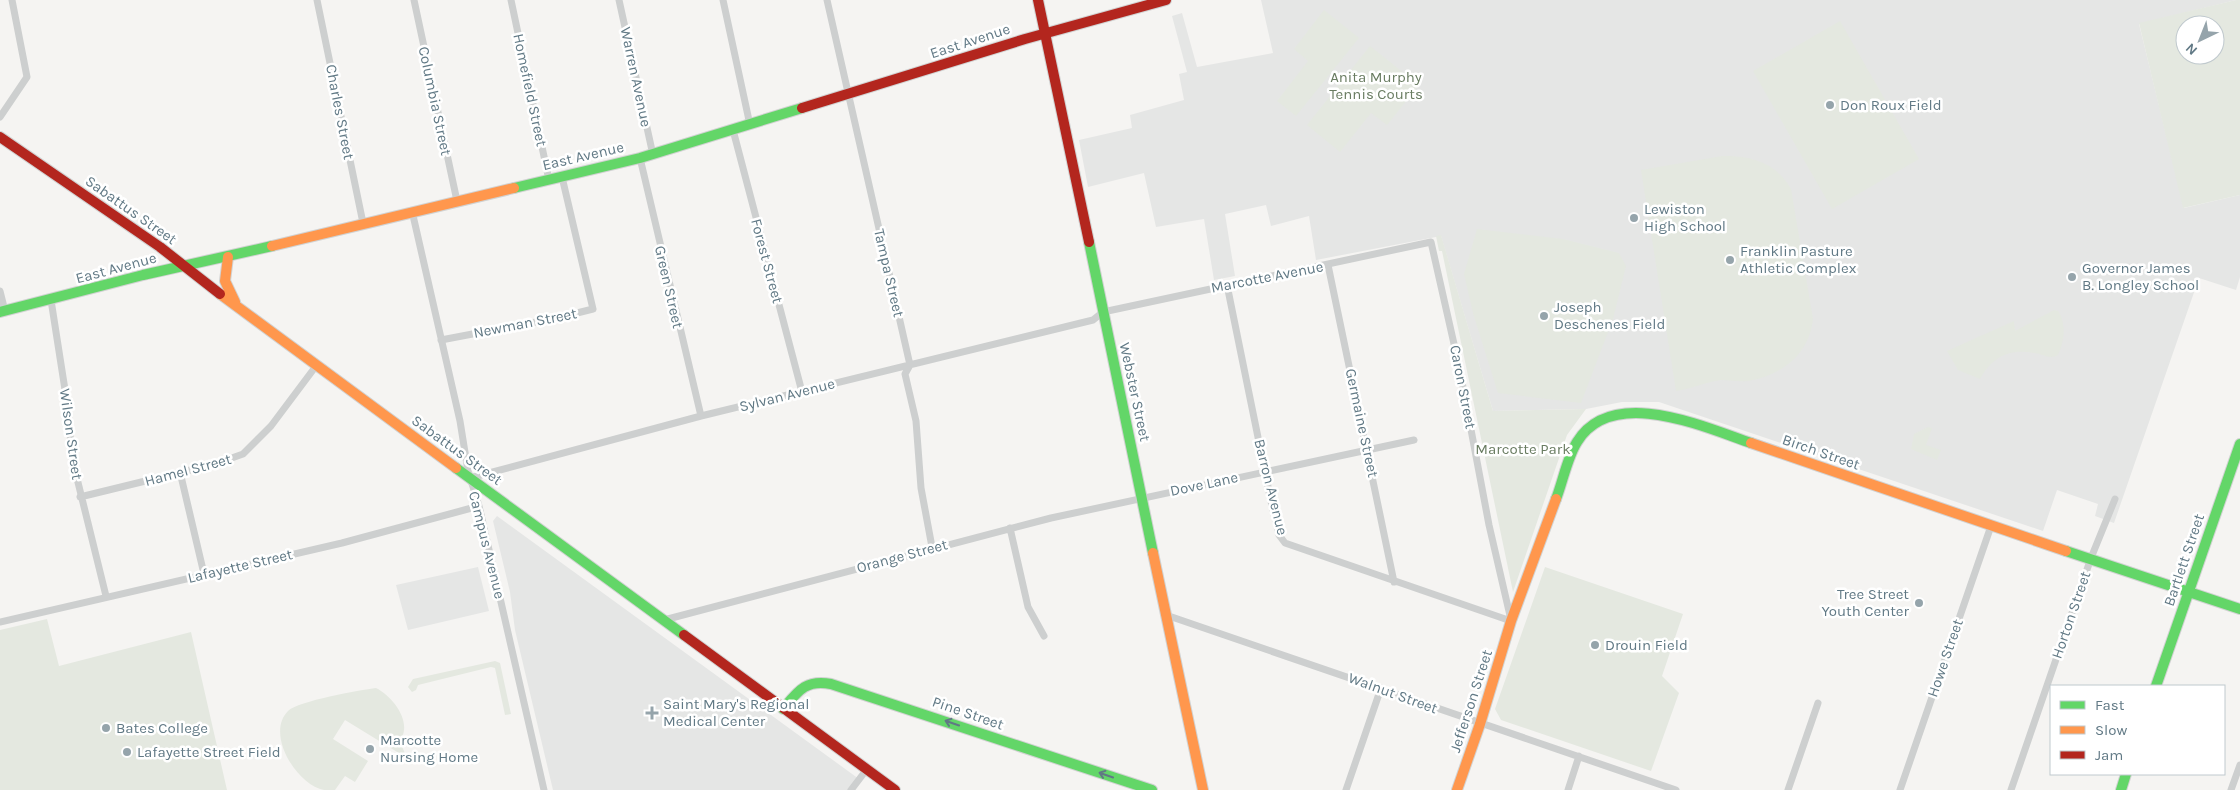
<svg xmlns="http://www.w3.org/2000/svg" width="2240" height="790" viewBox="0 0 2240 790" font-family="Karla,sans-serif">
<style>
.built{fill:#e5e6e5}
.green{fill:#e4e8e0;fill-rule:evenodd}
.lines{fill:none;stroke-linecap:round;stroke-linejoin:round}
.fast-casing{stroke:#d1d2d2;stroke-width:12}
.slow-casing{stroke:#d1d2d2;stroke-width:12}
.jam-casing{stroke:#d1d2d2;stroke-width:12}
.street{stroke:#cdcfcf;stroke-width:7}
.fast{stroke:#63d668;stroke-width:10}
.slow{stroke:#ff974d;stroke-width:10}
.jam{stroke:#b3261e;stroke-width:10}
.oneway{stroke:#617985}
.poi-dot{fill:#95a4ab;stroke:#fff;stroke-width:2}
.labels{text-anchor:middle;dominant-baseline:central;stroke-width:5;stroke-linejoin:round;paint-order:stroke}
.street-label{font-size:15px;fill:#617985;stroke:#fff}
.park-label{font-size:15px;fill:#697c61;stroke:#fff}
.poi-label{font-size:15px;fill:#617985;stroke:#fff;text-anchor:start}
</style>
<rect width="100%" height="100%" fill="#f5f4f2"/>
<path class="built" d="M1261,0H2236L2139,24L2184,208L2240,195V277L2236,290L2199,278L2114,523L2095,516L2098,504L2057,490L2043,531L1659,402H1622L1586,409L1493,411L1441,236L1316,260L1309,216L1271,226L1266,205L1225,214L1235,276L1214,280L1204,219L1156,227L1144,173L1088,187L1079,140L1132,128L1130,115L1184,100L1179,74L1187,72L1172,16L1182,13L1197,67L1273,53Z
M497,516L859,779L851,790H553L515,630L510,592L493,521Z
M478,567L489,611L408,630L396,585Z"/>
<path class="green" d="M2236,0H2240V195L2183,208L2139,23ZM2185,25H2215V55H2185Z
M1324,10L1359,38L1296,116L1277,101L1308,61L1294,49Z
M1840,21L1919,159L1832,209L1753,71Z
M1370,46L1419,85L1387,125L1371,113L1340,152L1307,125Z
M1722,156C1751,155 1777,163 1791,189L1813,319C1809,354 1783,375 1748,381C1739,382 1730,380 1721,380C1706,382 1691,389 1676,391L1641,170Z
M1477,229L1563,239L1619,253L1626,266L1613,319L1581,403L1498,393L1473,313L1464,274Z
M1441,235L1493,411L1586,409L1567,435L1513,592L1442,251H1439L1436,236Z
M2054,310L2058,311C2067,324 2064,342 2058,355C2051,359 2047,356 2039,354C2013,348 1994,354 1980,379L1958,370L1947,351L2014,321L2015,331Z
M1928,427L1932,428L1926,445L1941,450L1937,460L1911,449L1914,434Z
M1545,567L1683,614L1662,676L1679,693L1651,771L1501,720L1495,709Z
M47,619L59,666L191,632L227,790H0V630Z
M495,661L500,663L511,714L505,715L495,668L491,667L418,685L416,690L412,692L408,687L413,679Z
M376,688C390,695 406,714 404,730C404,734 401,738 400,742L407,758L345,720L333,739L368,761L355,782L345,776L335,790C332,790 327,790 324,790C297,785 265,734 288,711C298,701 360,690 376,688Z"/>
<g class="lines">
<g class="fast-casing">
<path id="fast" d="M514,188L640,158L802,108
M1089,242L1153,553
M0,312L143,275L272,246
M456,468L684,635
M1556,499C1563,481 1567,458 1577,442C1612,385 1704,427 1751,443
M2066,551L2240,609
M2156,686L2240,444
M783,709C798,691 806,679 831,684L1152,790
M2121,790L2126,774"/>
</g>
<g class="slow-casing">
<path id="slow" d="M272,246L514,188
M228,257L225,281L235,302
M220,294L456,468
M1751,443L2066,551
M1153,553L1203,790
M1457,790L1480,724L1511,621L1556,499"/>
</g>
<g class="jam-casing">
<path id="jam" d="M1038,0L1089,242
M802,108L1025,39L1166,0
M0,137L160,247L220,294
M684,635L895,790"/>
</g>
<path class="street" d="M317,0L363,223
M414,0L457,201
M511,0L549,180
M619,0L653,155
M723,0L750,125
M827,0L910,365L905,374L916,421L921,488L932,547
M0,117L27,77L12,0
M733,130L802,392
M640,158L701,416
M412,211L460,421L468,471L479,506L544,790
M1328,265L1394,582
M1227,285L1272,506L1279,535L1285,543L1511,621
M0,291L5,311
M51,300L68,409L72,458L106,596
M441,340L557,318L593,309L562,177
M180,472L204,574
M470,478L701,416L1093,320L1103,312L1431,242L1459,366L1489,525L1511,620
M80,497L215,464L243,454L271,426L316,366
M1010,528L1028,607L1044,636
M1166,615L1676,790
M664,620L1051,518L1414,440
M0,622L342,543L479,506
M851,790L867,769
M1346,790L1381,688
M1568,790L1579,756
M1788,790L1818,703
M1900,790L1991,526
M2011,790L2091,558L2115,499
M2231,790L2240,765"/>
<use href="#fast" class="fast"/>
<use href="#slow" class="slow"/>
<use href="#jam" class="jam"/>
</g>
<defs><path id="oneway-shaft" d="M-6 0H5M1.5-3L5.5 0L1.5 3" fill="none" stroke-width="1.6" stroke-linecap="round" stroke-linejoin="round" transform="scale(1.25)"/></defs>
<g class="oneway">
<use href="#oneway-shaft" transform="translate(952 723) rotate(-161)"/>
<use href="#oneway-shaft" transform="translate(1106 775) rotate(-161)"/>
</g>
<g class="poi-dot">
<circle cx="1830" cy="105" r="5"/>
<circle cx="1634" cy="218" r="5"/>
<circle cx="1730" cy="260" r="5"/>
<circle cx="2072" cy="277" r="5"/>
<circle cx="1544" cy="316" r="5"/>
<circle cx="1919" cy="603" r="5"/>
<circle cx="1595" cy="645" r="5"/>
<path d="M649.5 705.5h5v5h5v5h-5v5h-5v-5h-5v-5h5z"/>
<circle cx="106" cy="728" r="5"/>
<circle cx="370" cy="749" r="5"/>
<circle cx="127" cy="752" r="5"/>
</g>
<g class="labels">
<g class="street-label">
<text transform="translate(970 41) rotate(-18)">East Avenue</text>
<text transform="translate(636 77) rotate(78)">Warren Avenue</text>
<text transform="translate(530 90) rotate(78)">Homefield Street</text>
<text transform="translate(435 101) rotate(78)">Columbia Street</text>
<text transform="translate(340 112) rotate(79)">Charles Street</text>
<text transform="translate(583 156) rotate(-13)">East Avenue</text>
<text transform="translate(131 210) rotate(35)">Sabattus Street</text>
<text transform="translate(767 261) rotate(75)">Forest Street</text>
<text transform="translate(116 268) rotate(-15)">East Avenue</text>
<text transform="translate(889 273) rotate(77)">Tampa Street</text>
<text transform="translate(1267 277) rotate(-11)">Marcotte Avenue</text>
<text transform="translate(669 287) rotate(77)">Green Street</text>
<text transform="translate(525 323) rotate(-11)">Newman Street</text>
<text transform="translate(1463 387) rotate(79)">Caron Street</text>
<text transform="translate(1135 392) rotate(78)">Webster Street</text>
<text transform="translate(787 395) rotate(-14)">Sylvan Avenue</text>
<text transform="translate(1362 423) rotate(78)">Germaine Street</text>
<text transform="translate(71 434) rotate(82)">Wilson Street</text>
<text transform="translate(457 450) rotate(36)">Sabattus Street</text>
<text transform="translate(1821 452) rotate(19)">Birch Street</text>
<text transform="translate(188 470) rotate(-15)">Hamel Street</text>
<text transform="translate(1204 484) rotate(-12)">Dove Lane</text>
<text transform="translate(1271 487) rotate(76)">Barron Avenue</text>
<text transform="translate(487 545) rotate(76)">Campus Avenue</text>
<text transform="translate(902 556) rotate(-15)">Orange Street</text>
<text transform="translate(2184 560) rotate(-71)">Bartlett Street</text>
<text transform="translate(240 566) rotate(-13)">Lafayette Street</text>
<text transform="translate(2071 615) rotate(-71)">Horton Street</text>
<text transform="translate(1945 658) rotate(-71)">Howe Street</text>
<text transform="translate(1393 693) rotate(20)">Walnut Street</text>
<text transform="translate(1471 701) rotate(-72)">Jefferson Street</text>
<text transform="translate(968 713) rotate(19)">Pine Street</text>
</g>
<g class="park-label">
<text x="1376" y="77">Anita Murphy<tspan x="1376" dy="17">Tennis Courts</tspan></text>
<text x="1523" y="449">Marcotte Park</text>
</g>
<g class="poi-label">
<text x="1840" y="105">Don Roux Field</text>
<text x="1644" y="209">Lewiston<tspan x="1644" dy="17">High School</tspan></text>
<text x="1740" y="251">Franklin Pasture<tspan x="1740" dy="17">Athletic Complex</tspan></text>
<text x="2082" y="268">Governor James<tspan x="2082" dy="17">B. Longley School</tspan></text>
<text x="1554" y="307">Joseph<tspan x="1554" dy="17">Deschenes Field</tspan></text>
<text x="1909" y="594" text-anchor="end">Tree Street<tspan x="1909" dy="17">Youth Center</tspan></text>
<text x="1605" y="645">Drouin Field</text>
<text x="663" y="704">Saint Mary's Regional<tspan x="663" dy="17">Medical Center</tspan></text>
<text x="116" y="728">Bates College</text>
<text x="380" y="740">Marcotte<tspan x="380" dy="17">Nursing Home</tspan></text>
<text x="137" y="752">Lafayette Street Field</text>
</g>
</g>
<rect x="2050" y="685" width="175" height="90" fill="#ffffff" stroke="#c0c9ce"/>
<rect x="2060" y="701" width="25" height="8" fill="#63d668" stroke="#c0c9ce"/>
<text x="2095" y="710" font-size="15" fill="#617985">Fast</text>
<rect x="2060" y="726" width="25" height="8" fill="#ff974d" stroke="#c0c9ce"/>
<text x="2095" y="735" font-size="15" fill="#617985">Slow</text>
<rect x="2060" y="751" width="25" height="8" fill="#b3261e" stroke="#c0c9ce"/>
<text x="2095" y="760" font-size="15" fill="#617985">Jam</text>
<g transform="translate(2200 40) rotate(223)"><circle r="24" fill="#ffffff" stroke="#c0c9ce"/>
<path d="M0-4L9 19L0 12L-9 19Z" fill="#95a4ab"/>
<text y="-8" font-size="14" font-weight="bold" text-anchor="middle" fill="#617985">N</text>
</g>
</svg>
